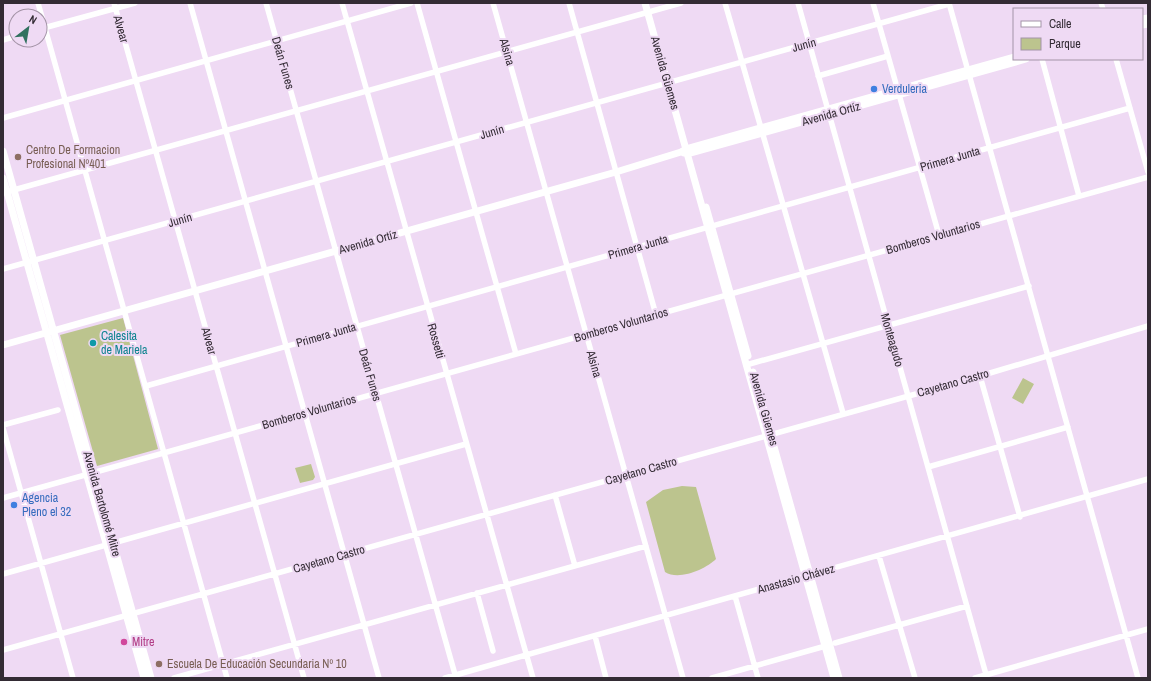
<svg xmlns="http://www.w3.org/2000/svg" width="1151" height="681" viewBox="0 0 1151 681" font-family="'Archivo Narrow',sans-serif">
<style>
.green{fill:#bcc48e}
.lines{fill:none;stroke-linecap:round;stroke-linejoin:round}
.minor{stroke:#fff;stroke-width:5.5}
.major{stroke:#fff;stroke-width:7}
.shop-dot{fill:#3f7fe0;stroke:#efdaf4;stroke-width:1.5}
.education-dot{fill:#8d6e63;stroke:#efdaf4;stroke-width:1.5}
.culture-dot{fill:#0f9aa8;stroke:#efdaf4;stroke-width:1.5}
.hotel-dot{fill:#d1479c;stroke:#efdaf4;stroke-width:1.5}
.labels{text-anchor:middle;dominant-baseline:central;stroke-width:4;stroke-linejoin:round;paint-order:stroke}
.street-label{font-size:12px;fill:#332b34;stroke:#efdaf4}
.shop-label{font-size:12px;fill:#366cbe;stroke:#efdaf4;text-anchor:start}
.education-label{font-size:12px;fill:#785e54;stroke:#efdaf4;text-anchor:start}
.culture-label{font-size:12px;fill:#0d838f;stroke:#efdaf4;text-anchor:start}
.hotel-label{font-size:12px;fill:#b23c85;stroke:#efdaf4;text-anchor:start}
</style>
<rect width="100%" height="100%" fill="#efdaf4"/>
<path class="green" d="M123,318L158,449L97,466L60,335Z
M1023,378L1034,384L1023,404L1012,398Z
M311,464L315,477L313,480L300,483L295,468Z
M682,486L696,487L716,559C706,569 679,581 665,572L646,502L663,490Z"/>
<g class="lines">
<path class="minor" d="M38,3L227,678
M114,3L304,678
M190,3L379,678
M266,3L456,678
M342,3L533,678
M417,3L516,354
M493,3L683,678
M569,3L656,315
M725,3L843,413
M798,3L987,678
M873,3L939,235
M949,3L1138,678
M1101,3L1103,9
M40,29L135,3
M3,40L16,36
M1042,59L1079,196
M1116,59L1148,172
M818,76L888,56
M3,118L411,3
M3,193L681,3
M3,269L949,4
M746,365L1029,286
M980,376L1020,517
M146,386L1130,108
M3,425L58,410
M3,428L73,678
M928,467L1068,427
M555,495L575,566
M3,498L1148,177
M879,556L915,678
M3,574L466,444
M477,593L493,651
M735,596L758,678
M595,636L606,678
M835,643L967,606
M3,650L980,376L1148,326
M174,678L646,546
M445,678L1148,479
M712,678L822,647
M975,678L1148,629"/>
<path class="major" d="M645,3L834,678
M1142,19L1148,18
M1142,25L1148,24
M3,151L151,678
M684,153H691L1026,59
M3,178L144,678
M706,207L748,356
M3,345L616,172L681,152L689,148L1014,57
M753,372L839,678"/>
</g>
<g class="shop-dot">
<circle cx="874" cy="89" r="4"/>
<circle cx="14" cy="505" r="4"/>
</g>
<g class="education-dot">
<circle cx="18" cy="157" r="4"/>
<circle cx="159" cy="664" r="4"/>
</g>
<circle class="culture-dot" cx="93" cy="343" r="4"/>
<circle class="hotel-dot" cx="124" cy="642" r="4"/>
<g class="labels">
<g class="street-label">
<text transform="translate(121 29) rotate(74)">Alvear</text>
<text transform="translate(804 45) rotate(-15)">Junín</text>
<text transform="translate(507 52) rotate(74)">Alsina</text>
<text transform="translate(283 63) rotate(74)">Deán Funes</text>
<text transform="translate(665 73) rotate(74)">Avenida Güemes</text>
<text transform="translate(831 114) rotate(-16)">Avenida Ortíz</text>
<text transform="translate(492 132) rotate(-16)">Junín</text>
<text transform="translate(950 159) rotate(-16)">Primera Junta</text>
<text transform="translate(180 220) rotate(-16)">Junín</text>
<text transform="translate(933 237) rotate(-16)">Bomberos Voluntarios</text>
<text transform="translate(368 242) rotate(-16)">Avenida Ortíz</text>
<text transform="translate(638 247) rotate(-16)">Primera Junta</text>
<text transform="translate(621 325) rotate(-16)">Bomberos Voluntarios</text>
<text transform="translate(326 335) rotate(-16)">Primera Junta</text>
<text transform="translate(892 340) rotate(74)">Monteagudo</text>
<text transform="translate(209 341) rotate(74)">Alvear</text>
<text transform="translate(436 341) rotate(74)">Rossetti</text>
<text transform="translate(594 364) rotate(74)">Alsina</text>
<text transform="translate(370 375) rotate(74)">Deán Funes</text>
<text transform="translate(953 383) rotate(-16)">Cayetano Castro</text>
<text transform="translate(764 409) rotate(74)">Avenida Güemes</text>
<text transform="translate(309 412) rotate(-16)">Bomberos Voluntarios</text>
<text transform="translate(641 471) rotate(-16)">Cayetano Castro</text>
<text transform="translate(102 504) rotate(74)">Avenida Bartolomé Mitre</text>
<text transform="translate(329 559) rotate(-16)">Cayetano Castro</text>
<text transform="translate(796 579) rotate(-16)">Anastasio Chávez</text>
</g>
<g class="shop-label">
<text x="882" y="89">Verduleria</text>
<text x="22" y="498">Agencia<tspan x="22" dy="14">Pleno el 32</tspan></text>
</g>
<g class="education-label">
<text x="26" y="150">Centro De Formacion<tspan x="26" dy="14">Profesional Nº401</tspan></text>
<text x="167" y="664">Escuela De Educación Secundaria Nº 10</text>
</g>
<g class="culture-label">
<text x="101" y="336">Calesita<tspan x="101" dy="14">de Mariela</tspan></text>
</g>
<g class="hotel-label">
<text x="132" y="642">Mitre</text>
</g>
</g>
<rect width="1151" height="681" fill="none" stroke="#332b34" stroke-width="8"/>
<rect x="1013" y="8" width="130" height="52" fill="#efdaf4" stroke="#a494a7"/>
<rect x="1021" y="21" width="20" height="6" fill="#ffffff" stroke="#a494a7"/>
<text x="1049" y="28" font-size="12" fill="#332b34">Calle</text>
<rect x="1021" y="38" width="20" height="12" fill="#bcc48e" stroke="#a494a7"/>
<text x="1049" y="48" font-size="12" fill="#332b34">Parque</text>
<g transform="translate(28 28) rotate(31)"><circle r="19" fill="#efdaf4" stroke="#a494a7"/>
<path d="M0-3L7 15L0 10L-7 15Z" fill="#31715f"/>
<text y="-6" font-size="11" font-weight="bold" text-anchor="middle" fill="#332b34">N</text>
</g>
</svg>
